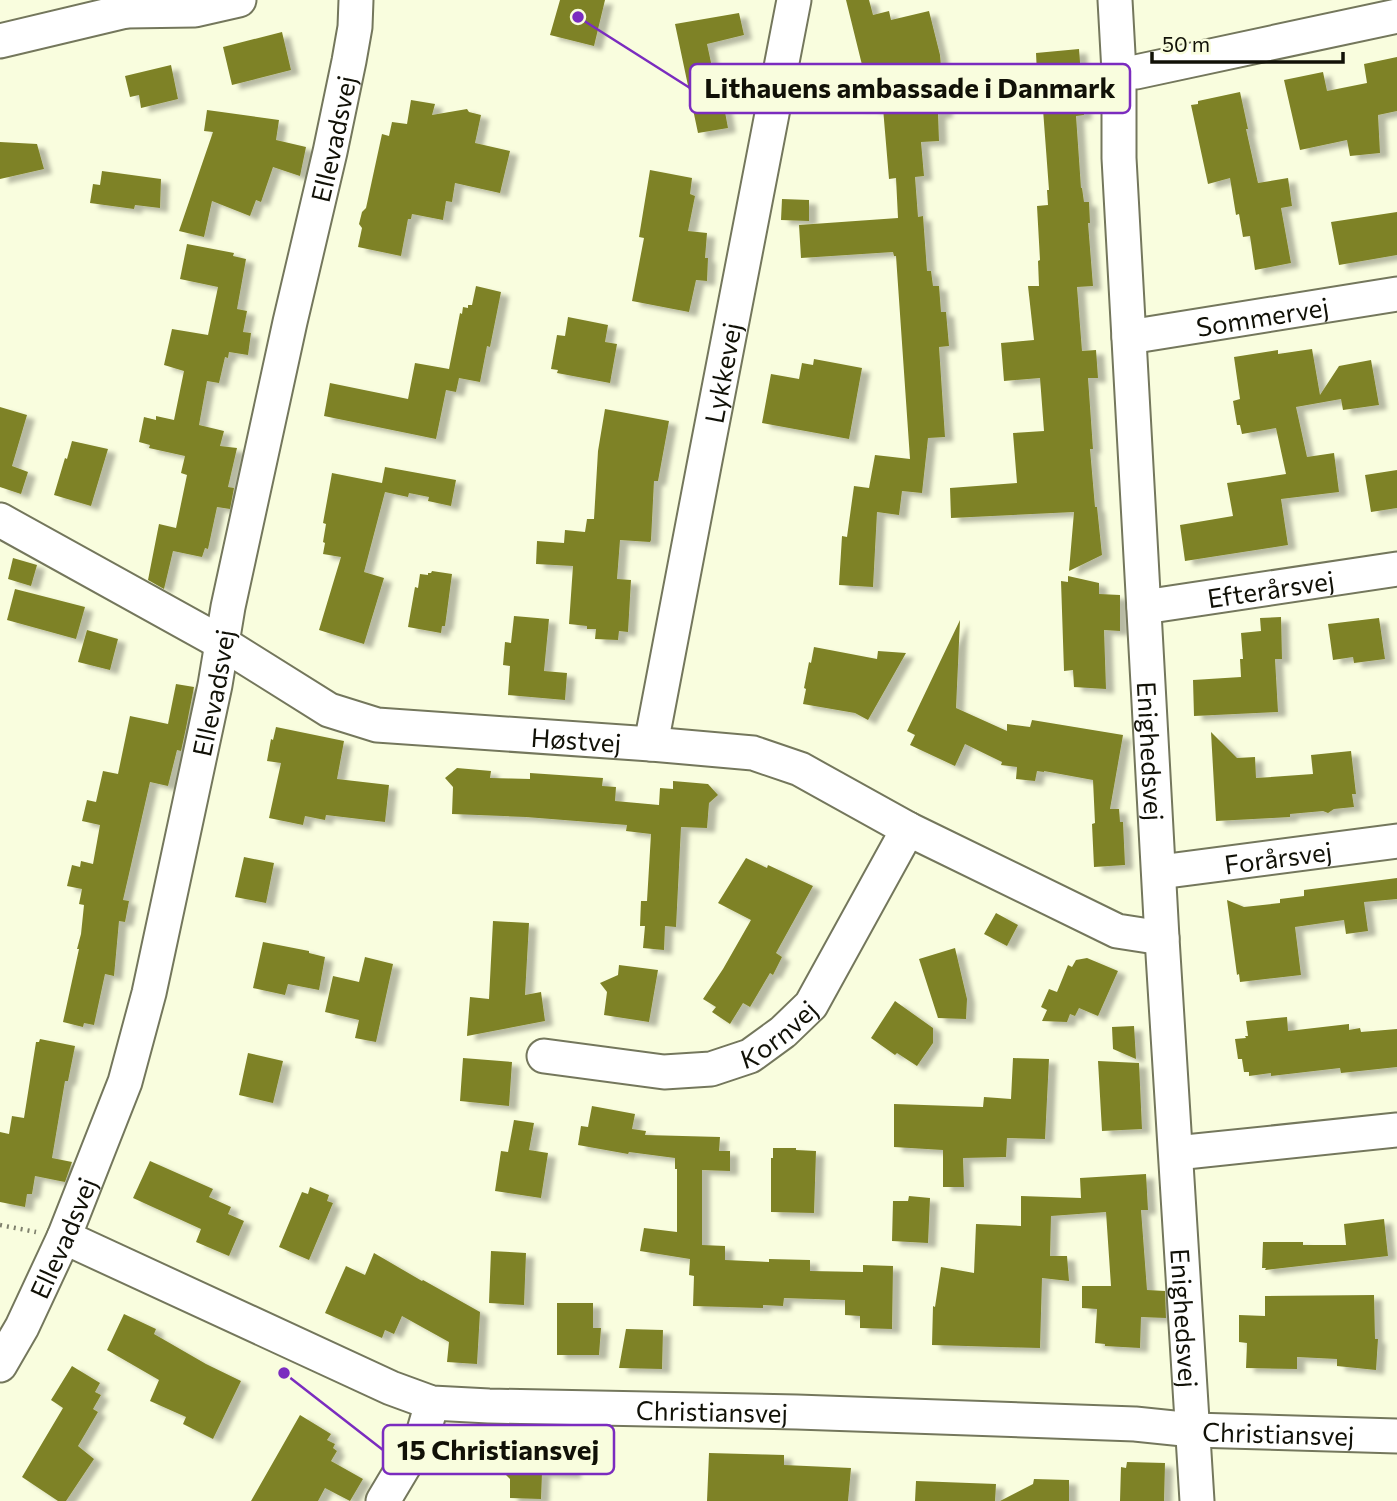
<svg xmlns="http://www.w3.org/2000/svg" width="1397" height="1501" viewBox="0 0 1397 1501" font-family="Commissioner,sans-serif">
<style>
.building{fill:#7e8227;filter:url(#shadow)}
.lines{fill:none;stroke-linecap:round;stroke-linejoin:round}
.minor-casing{stroke:#74775c;stroke-width:37}
.path{stroke:#7f806d;stroke-width:4.5;stroke-dasharray:2 5;stroke-linecap:butt}
.minor{stroke:#fff;stroke-width:33}
.labels{text-anchor:middle;dominant-baseline:central;stroke-width:7;stroke-linejoin:round;paint-order:stroke}
.street-label{font-size:26px;fill:#111107;stroke:#f9fdde}
.leader{fill:none;stroke:#7b2cbf;stroke-width:2.5}
.callout-dot{fill:#7b2cbf;stroke:#f9fdde;stroke-width:2.5}
.callout{fill:#f9fdde;stroke:#7b2cbf;stroke-width:2.5}
.callout-label{font-size:28px;text-anchor:middle;font-weight:bold;fill:#111107}
</style>
<defs>
<filter id="shadow"><feDropShadow dx="8" dy="4.5" stdDeviation="2" flood-color="#0004"/></filter>
</defs>
<rect width="100%" height="100%" fill="#f9fdde"/>
<path class="building" d="M560,0H605L594,46L550,35Z
M846,0H869L873,15L889,11L891,20L929,11L940,55L945,113L938,114L939,141L921,142L924,176L915,177L918,217L923,216L927,271H931L933,286H939L941,312H946L949,346L939,347L945,437L928,438L922,493L902,491L899,515L877,512L873,587L839,585L842,536L847,537L854,486L869,488L875,455L910,459L896,256H894L893,252L801,258L799,225L898,218L896,178L889,179L883,108L871,109V106L857,107L855,77H865Z
M739,13L744,35L707,44L715,81L719,80L728,128L698,133L675,24Z
M282,32L291,70L232,85L223,47Z
M1079,49L1084,115L1076,116L1081,188H1082L1084,202H1089L1090,223H1088L1093,286L1077,287L1082,351L1096,350L1098,378H1088L1093,449H1090L1095,507H1097L1102,555L1069,571L1074,512L951,518L950,488L1017,483L1013,433L1044,431L1040,378L1004,381L1001,343L1034,340L1028,286H1039L1038,261L1040,260L1037,206L1048,205L1047,190H1049L1042,96H1038L1036,53Z
M1397,57V111L1378,115L1380,153L1350,156L1347,140L1300,150L1284,80L1323,72L1327,91L1367,83L1364,64Z
M171,65L178,99L141,108L139,95L130,97L125,76Z
M1240,92L1248,129H1246L1258,183L1288,178L1292,206L1281,208L1291,263L1255,270L1250,236L1243,237L1239,214L1236,215L1230,178L1208,184L1191,105L1198,104V101Z
M411,100L435,104L432,115L467,109L469,112L481,115L475,143L510,151L500,193L455,183L452,202L446,201L443,220L412,214L411,219H408L401,256L358,247L362,228L359,224L362,212L366,208L382,134L389,136L392,122L407,124Z
M207,110L279,120L276,140L306,147L300,176L273,167L261,202L256,200L250,216L212,201L204,237L179,231L213,132L204,131Z
M0,142L37,144L44,169L0,179Z
M650,170L692,178L690,194L695,196L688,231L707,233L705,258H708L707,281L696,280L689,312L632,301L644,238L639,237Z
M102,171L161,179L160,208L135,205L134,209L90,203L93,184L100,185Z
M782,199L809,200V221L781,220Z
M1397,212V255L1339,265L1331,222Z
M187,244L234,253L233,256L246,259L237,309L247,311L243,332L251,333L248,355L229,352L228,358L225,357L219,383L207,381L199,425L224,431L220,446L237,448L228,487L234,488L230,509L217,507L208,549L205,548L202,557L173,551L164,589L148,580L159,524L176,528L187,475L181,473L185,456L149,448L150,445L139,442L144,417L156,420V416L174,420L184,371L164,365L172,329L208,335L218,287L180,279Z
M476,286L501,292L490,347L487,346L480,382L459,378L456,392L446,390L436,439L324,416L330,383L408,399L415,363L449,369L460,313L462,314L463,307L468,308V305H472Z
M568,317L608,325L605,342L617,344L610,383L557,373L558,370L551,369L557,335L565,336Z
M1312,349L1320,395L1339,366L1371,360L1379,405L1343,410L1341,399L1296,407L1307,457L1334,453L1339,492L1281,499L1288,545L1185,561L1180,525L1233,516L1227,483L1286,474L1276,428L1242,434L1240,425H1237L1233,401L1240,399L1234,357L1278,350V354Z
M814,359L862,368L849,439L762,423L771,374L799,379L802,363L813,365Z
M0,407L27,415L12,466L28,472L21,494L0,487Z
M605,409L669,421L658,481H654L651,540L650,542L620,540L617,579L631,580L628,632L619,631L618,640L595,639L596,629H587V626L569,624L573,566L536,564L537,541L564,543L565,530L585,532L587,519H594L598,451Z
M72,441L108,449L91,506L54,495L65,458L67,459Z
M385,467L456,480L451,506L428,501L429,497L409,493L408,497L385,492L364,572L384,578L364,644L319,630L341,557L323,554L325,543L323,542L326,524L323,523L332,473L382,483Z
M1397,470V508L1371,512L1365,475Z
M13,558L37,565L31,586L8,579Z
M432,571L452,574L445,626H442L441,633L408,627L415,587L418,588L420,574L428,575V573H431Z
M1068,576L1099,583V594L1120,595V631L1104,630L1106,689L1074,687L1073,670L1064,671L1061,581L1068,582Z
M15,589L85,607L76,639L7,620Z
M514,616L549,619L544,671L567,673L565,700L508,695L510,666L503,665L505,642L511,643Z
M1281,617L1282,659H1275L1278,712L1194,716L1193,680L1241,677L1240,659H1243L1241,633L1261,631L1260,618Z
M1379,618L1385,659L1354,663L1353,657L1333,660L1328,624Z
M960,620L956,708L1007,731V724L1030,727L1032,720L1123,735L1110,809H1119L1120,822H1123L1125,865L1094,867L1092,824L1095,823L1093,780L1044,771V772L1037,771L1035,781L1016,779L1017,767L1001,765L1002,762L965,744L955,766L910,745L915,735L907,731Z
M87,630L118,639L110,670L78,662Z
M814,647L877,659L878,651L906,653L868,720L855,713L803,704L806,689L804,688L809,662L811,663Z
M176,684L194,687L186,728L181,751L177,750L168,786L150,782L123,900L129,901L125,922L119,921L114,976L105,974L94,1025L84,1023L83,1027L63,1022L79,949H77L81,934L84,905L79,904L82,889L67,886L72,865L80,867L81,861L93,864L100,825L82,821L87,800L96,802L103,771L118,774L130,716L168,724Z
M276,727L344,741L337,779L389,785L385,822L326,815L325,820L305,816L303,825L269,818L281,763L267,761L271,739L273,740Z
M1211,732L1237,758L1255,757L1256,778L1313,774L1311,755L1351,751L1356,794H1352L1354,807L1334,809L1328,813L1323,811L1290,814V817L1216,821Z
M457,768L491,771L490,778L530,779V773L603,778L602,786L616,787L615,801L659,805L660,788L673,789V781L708,784L718,795L709,803L707,828L681,827L676,927L665,926L664,950L643,948L645,926H640L641,901H647L651,834L626,831L627,825L526,817L452,814L453,787L445,778Z
M244,857L274,863L266,903L235,897Z
M746,858L767,868L768,865L813,886L776,953L782,957L773,975L770,973L750,1007L743,1003L730,1024L712,1012L716,1007L703,999L723,969L751,920L718,903Z
M1397,878V899L1364,902L1368,931L1346,934L1344,920L1295,927L1301,975L1240,982L1239,974L1237,975L1227,900L1244,907L1280,903V899L1304,896V890Z
M996,913L1018,925L1007,946L984,934Z
M493,921L529,923L525,995L541,992L545,1021L467,1036L470,997L489,999Z
M263,942L309,951V953L325,957L319,990L288,984L285,995L253,988Z
M955,948L967,999L966,1019L938,1018L919,959Z
M365,957L393,964L376,1042L355,1038L359,1020L325,1012L333,976L359,982Z
M1087,958L1118,971L1098,1016L1079,1008L1075,1016L1070,1014L1067,1022L1042,1021L1047,1010L1041,1007L1049,989L1057,992L1068,965L1072,967L1076,960Z
M619,965L658,970L649,1022L604,1015L607,992L600,983L618,975Z
M895,1001L933,1028V1043L917,1066L897,1053L895,1055L871,1038Z
M1287,1017L1288,1031L1349,1024V1030L1360,1028L1361,1032L1397,1029V1067L1341,1073L1340,1068L1271,1076V1073L1249,1076V1072H1244L1242,1059H1238L1235,1039L1246,1038L1245,1036H1248L1246,1021Z
M1134,1026L1136,1059L1113,1049L1112,1027Z
M40,1039L75,1046L68,1081H65L52,1158L72,1162L65,1182L35,1176L32,1194H27L25,1207L0,1202V1132L9,1134L12,1116L24,1118L36,1042H39Z
M248,1053L283,1061L273,1103L239,1095Z
M463,1058L512,1062L509,1106L460,1101Z
M1013,1058L1049,1059L1045,1139L1007,1138L1006,1157L963,1158L964,1187H943V1150L894,1147V1104L983,1107L984,1097L1011,1099Z
M1098,1061L1139,1063L1142,1129L1102,1131Z
M592,1106L635,1114L632,1129L646,1131L645,1135L720,1137L719,1151H730V1171L702,1170V1245L725,1246V1260L769,1262V1259L810,1260V1271L863,1272V1265L893,1266L892,1329L860,1328V1316L845,1315V1300L784,1298L783,1306L763,1305V1308L693,1306L694,1276L689,1275L690,1259L640,1251L644,1228L677,1232V1169H675V1158L629,1152L628,1154L578,1145L581,1126L588,1127Z
M514,1120L534,1123L529,1150L548,1153L541,1198L495,1191L501,1151L508,1152Z
M773,1148H796V1150L816,1151L814,1213L771,1212V1158H773Z
M150,1161L213,1189L209,1197L231,1207L228,1214L244,1221L229,1256L196,1242L201,1229L133,1198Z
M1146,1174L1148,1210H1141L1147,1290L1165,1291L1166,1318L1141,1317L1140,1348L1105,1346V1344L1095,1343L1097,1309L1082,1308V1286H1111L1106,1212L1051,1216L1050,1256H1067L1069,1281L1042,1278L1040,1348L932,1345L933,1306L935,1307L941,1267L974,1273L976,1224L1021,1226V1196L1081,1198L1080,1178Z
M310,1187L329,1195L327,1201L333,1203L309,1260L279,1247L302,1192L308,1194Z
M909,1196L930,1198L928,1243L892,1241L893,1201H908Z
M1384,1219L1388,1256L1265,1270L1266,1268H1262L1263,1242H1303V1245H1346L1344,1224Z
M491,1251L526,1253L524,1305L489,1303Z
M374,1253L422,1281L423,1280L480,1312L477,1364L447,1362L449,1342L402,1316L394,1334L385,1330L382,1338L325,1313L346,1266L365,1275Z
M1374,1295L1375,1339H1378L1376,1370L1337,1366V1359L1297,1357V1369L1246,1368L1247,1343L1239,1342V1315L1265,1316V1296Z
M557,1303H593V1328H601L599,1355H557Z
M124,1314L156,1329L154,1334L206,1364L241,1381L213,1439L183,1424L186,1417L150,1401L159,1380L107,1350Z
M626,1329L663,1330L662,1369L619,1368Z
M72,1366L100,1383L95,1392L101,1395L93,1409L98,1412L78,1446L94,1459L66,1501H58L22,1477L63,1408L51,1400Z
M300,1415L331,1434L327,1440L335,1444L333,1448L337,1451L331,1461L363,1479L350,1501L325,1488L318,1501H251Z
M511,1445L573,1447V1474L542,1473L541,1499L510,1498V1479L506,1475L507,1467L511,1463Z
M709,1453L784,1455V1465L851,1468L848,1501H707Z
M1127,1462L1165,1463L1164,1501H1120L1121,1467L1126,1468Z
M1034,1479L1069,1480V1501H1000L1033,1484Z
M916,1481L996,1484L995,1501H915Z"/>
<g class="lines">
<g class="minor-casing">
<g id="minor">
<path id="s1" d="M1115,0L1119,72V158L1162,938L1197,1501"/>
<path d="M126,11L195,10L239,0"/>
<path d="M0,41L126,11L150,0"/>
<path d="M1119,72H1136L1397,16"/>
<path id="s2" d="M1129,337L1397,294"/>
<path id="s3" d="M0,520L222,643L329,710L377,725L651,744L753,753L800,769L908,829L1117,931L1162,938"/>
<path id="s4" d="M1144,607L1397,569"/>
<path id="s5" d="M651,744C699,496 744,248 794,0"/>
<path id="s6" d="M1160,872L1397,841"/>
<path id="s7" d="M544,1056L664,1072L711,1069L750,1056L783,1032L811,1005L908,829"/>
<path d="M1176,1153L1397,1130"/>
<path id="s8" d="M64,1237L391,1388L432,1403L489,1406L797,1412L1135,1424L1193,1430L1397,1436"/>
<path id="s9" d="M0,1365L22,1327L64,1237L125,1082L149,993L215,685L228,607L290,322L330,152L349,61L355,27L356,0"/>
<path d="M383,1501L423,1434L432,1403"/>
</g>
</g>
<path class="path" d="M0,1225L36,1232"/>
<use href="#minor" class="minor"/>
</g>
<g class="labels">
<g class="street-label">
<text stroke="none"><textPath href="#s9" startOffset="1276">Ellevadsvej</textPath></text>
<text stroke="none"><textPath href="#s2" startOffset="135">Sommervej</textPath></text>
<text stroke="none"><textPath href="#s5" startOffset="378">Lykkevej</textPath></text>
<text stroke="none"><textPath href="#s4" startOffset="128">Efterårsvej</textPath></text>
<text stroke="none"><textPath href="#s9" startOffset="709">Ellevadsvej</textPath></text>
<text stroke="none"><textPath href="#s3" startOffset="630">Høstvej</textPath></text>
<text stroke="none"><textPath href="#s1" startOffset="752">Enighedsvej</textPath></text>
<text stroke="none"><textPath href="#s6" startOffset="119">Forårsvej</textPath></text>
<text stroke="none"><textPath href="#s7" startOffset="245">Kornvej</textPath></text>
<text stroke="none"><textPath href="#s9" startOffset="142">Ellevadsvej</textPath></text>
<text stroke="none"><textPath href="#s1" startOffset="1320">Enighedsvej</textPath></text>
<text stroke="none"><textPath href="#s8" startOffset="684">Christiansvej</textPath></text>
<text stroke="none"><textPath href="#s8" startOffset="1251">Christiansvej</textPath></text>
</g>
</g>
<path class="leader" d="M578 17L690 88M284 1373L383 1450"/>
<g class="callout-dot">
<circle cx="578" cy="17" r="7"/>
<circle cx="284" cy="1373" r="7"/>
</g>
<g class="callout">
<rect x="690" y="64" width="440" height="49" rx="7"/>
<rect x="383" y="1425" width="231" height="49" rx="7"/>
</g>
<g class="callout-label">
<text x="910" y="98">Lithauens ambassade i Danmark</text>
<text x="498" y="1460">15 Christiansvej</text>
</g>
<path d="M1152 52v10h191v-10" fill="none" stroke="#111107" stroke-width="3.5"/>
<text x="1162" y="52" font-size="21" fill="#111107" stroke="#f9fdde" stroke-width="5" paint-order="stroke">50 m</text>
</svg>
